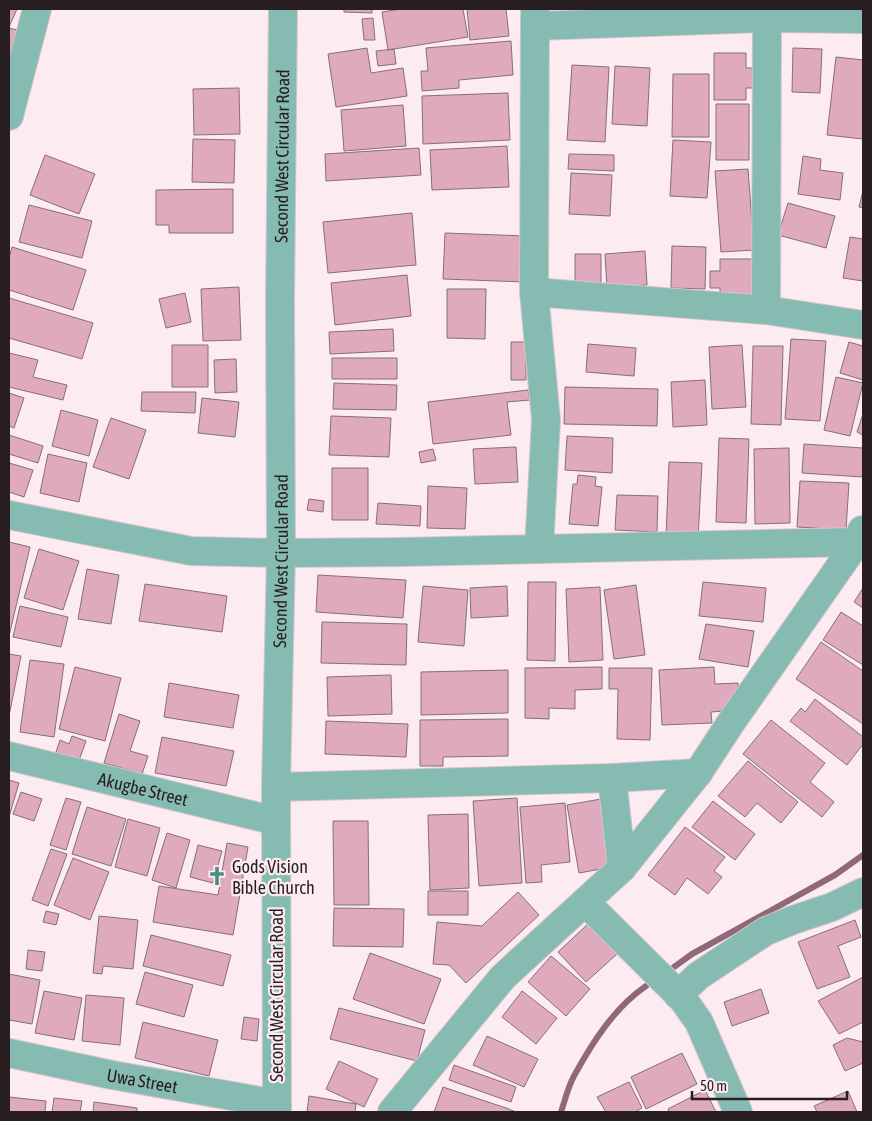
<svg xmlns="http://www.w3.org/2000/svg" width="872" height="1121" viewBox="0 0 872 1121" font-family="'Asap Condensed',sans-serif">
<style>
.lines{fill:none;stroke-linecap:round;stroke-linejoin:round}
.stream{stroke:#906877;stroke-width:6}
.building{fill:#e0aabe;stroke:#866e77}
.minor-casing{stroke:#d6c6cc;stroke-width:30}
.minor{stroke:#85bbb0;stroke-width:28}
.labels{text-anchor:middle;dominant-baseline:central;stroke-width:4.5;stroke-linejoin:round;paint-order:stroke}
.street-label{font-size:18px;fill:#281e22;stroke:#fcebf1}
.poi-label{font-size:18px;fill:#281e22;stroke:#fcebf1;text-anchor:start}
</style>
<rect width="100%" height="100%" fill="#fcebf1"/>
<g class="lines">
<path class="stream" d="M674,967L692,954L835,875L863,855
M561,1112C565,1100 568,1087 574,1076C592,1043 614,1008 646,986"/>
</g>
<path class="building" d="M9,9H17L9,27Z
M344,9H372V13L344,12Z
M401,9H463L468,37L388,50L382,12Z
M467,9H506L509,36L470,40Z
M570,9H662V13L570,11Z
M373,18L375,40H364L362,19Z
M9,28L17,30L9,58Z
M511,41L513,75L459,80V88L422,91L421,71H428L426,48Z
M367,48L371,73L403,68L407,96L336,107L328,54Z
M793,48L822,49L820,93L792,92Z
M394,49L396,64L378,66L376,51Z
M714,53H746V68H753V88H746V100H714Z
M836,57L863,60V139L827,135Z
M572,65L609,67L605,142L567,140Z
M615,66L650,68L647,126L612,124Z
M673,74H709V137H672Z
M239,88L240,134L194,135L193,89Z
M508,93L510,140L423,144L422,96Z
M716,104H749V160H716Z
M403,105L406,146L344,151L341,110Z
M193,139L235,140L234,183L192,182Z
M673,140L711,142L707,198L670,196Z
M507,146L509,187L432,190L430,150Z
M419,148L421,175L326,181L325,154Z
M569,154L614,155V171L568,169Z
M45,155L95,174L79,214L30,195Z
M803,156L821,159L820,170L843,173L840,200L798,194Z
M748,169L754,250L721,252L715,171Z
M571,173L612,175L610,216L569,214Z
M233,189V233H169V225H156V190Z
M863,191V208L859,207Z
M788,203L835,216L826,248L778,235Z
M29,205L92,221L82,258L19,242Z
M412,213L416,265L328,273L323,222Z
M445,233L526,236L525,282L443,279Z
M850,237L863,239V281L843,278Z
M672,246L706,247L705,289L671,288Z
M12,247L86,270L73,310L9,290V258Z
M645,251L647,285L607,288L605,254Z
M575,254H601V289L575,290Z
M720,259H754L753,301L720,300V288H710V271H720Z
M407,275L411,316L335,325L331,283Z
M239,287L241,340L203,341L201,289Z
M447,289H486L485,339L447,338Z
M185,293L191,322L166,328L159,299Z
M9,298L93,323L82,359L9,338Z
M393,329L394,351L330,354L329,332Z
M791,339L826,341L820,421L785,419Z
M511,342H526V380H511Z
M849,342L863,346V380L840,373Z
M588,344L636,348L634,376L586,372Z
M172,345H208V387H172Z
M742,345L746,407L712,409L709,347Z
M753,346H783L781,425L751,424Z
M9,353L38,360L33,377L67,385L63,400L9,387Z
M332,358H397V379H332Z
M236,359L237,392L215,393L214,360Z
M836,377L863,383L850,436L824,430Z
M705,380L707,425L673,427L671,382Z
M334,383L397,385L396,410L333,409Z
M565,387L658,389L657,426L564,424Z
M528,390L530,400L507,402L511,435L433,444L428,402Z
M142,392H196L195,413L141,411Z
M9,393L24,398L14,428L9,426Z
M202,398L239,402L235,437L198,433Z
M61,410L98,420L89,456L52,446Z
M863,414V435L857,432Z
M331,416L391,418L389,457L329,455Z
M111,418L146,430L129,479L93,467Z
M9,435L43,446L38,463L9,454Z
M567,436L613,438L612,473L565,470Z
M719,438L749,439L746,523L716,522Z
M804,444L863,448V477L802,473Z
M516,447L518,482L475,484L473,449Z
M789,448L790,523L755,524L754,449Z
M433,449L436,460L421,463L419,452Z
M48,454L87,463L79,502L40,493Z
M669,462L702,463L698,539L666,537Z
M9,463L33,470L24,497L9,492Z
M332,468H368V520H332Z
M578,475L596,477L595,486L602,487L598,526L569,524L573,484H577Z
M800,481L849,483L846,530L797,527Z
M428,486L467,488L465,529L427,528Z
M617,495L658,496L657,532L615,530Z
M309,499L324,501L323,512L307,510Z
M378,503L421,506L420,526L376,524Z
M9,542L30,547L9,636Z
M39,549L79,561L63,610L24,598Z
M87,569L119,575L111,624L78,619Z
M318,575L406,580L403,618L316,612Z
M528,582H556L555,661L527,660Z
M703,582L766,588L763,622L699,616Z
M145,584L227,596L222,632L139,621Z
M636,585L645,655L614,659L604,590Z
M423,586L468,590L464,646L418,642Z
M507,586L508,616L471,618L470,588Z
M600,587L603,660L569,662L566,589Z
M863,588V608L854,602Z
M20,606L68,617L61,647L13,637Z
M841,612L863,626V665L823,640Z
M322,622L407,624L406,665L321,663Z
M706,624L754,631L748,667L699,659Z
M821,642L863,671V724L796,679Z
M9,654L21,656L9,716Z
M30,660L64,664L54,737L20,732Z
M75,667L121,678L105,741L59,729Z
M602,667V689L575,690V709L549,708V719L525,718V668Z
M714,667L715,684L738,683L739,710L711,712L712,723L662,725L659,670Z
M609,668H652L650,740L617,739L618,689H609Z
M508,670V713L421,715V672Z
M391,675L392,714L328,716L327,677Z
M169,683L239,695L233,728L164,717Z
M815,699L863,737V744L847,765L790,721L801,708L805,712Z
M119,714L140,721L130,751L148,756L142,774L104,763Z
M508,719V756L443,757V766H420V720Z
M771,720L825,763L810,782L834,802L822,817L743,754Z
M326,721L408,724L406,757L325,754Z
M72,736L86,741L78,763L55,755L60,740L69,744Z
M162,737L234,751L226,786L155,773Z
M748,761L798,802L781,823L757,803L745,817L718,796Z
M9,780L19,783L9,817Z
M21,792L42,799L34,821L13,814Z
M66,798L81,802L66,850L50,845Z
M517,798L522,883L479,886L473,801Z
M601,799L612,867L579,873L567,805Z
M713,801L755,834L735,860L692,827Z
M565,803L570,862L541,865L542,882L526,883L520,807Z
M87,807L126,819L111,866L72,854Z
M468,814L469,888L430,890L428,815Z
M128,819L160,828L147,876L115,867Z
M333,821H368L369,905H334Z
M685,827L725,857L714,871L722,877L708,894L687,878L675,895L648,875Z
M167,833L190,840L176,888L152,880Z
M227,843L248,847L233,935L153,922L159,886L218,895Z
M198,845L222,851L213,883L190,877Z
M51,849L67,854L48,906L32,900Z
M73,858L109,872L90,920L54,905Z
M428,891H468V915H428Z
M518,892L539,915L466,983L449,965L433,964L437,922L482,926Z
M334,908L404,909L403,947L333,946Z
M46,911L59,914L56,925L43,922Z
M99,916L138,920L133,969L103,966L102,974L93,973Z
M855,920L861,937L838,946L850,977L817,989L798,942Z
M589,923L617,954L586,982L558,952Z
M151,935L231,955L223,986L143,966Z
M28,950L45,952L42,971L26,969Z
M370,953L441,979L424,1024L353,999Z
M551,956L590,989L566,1016L528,982Z
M145,972L193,985L184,1017L136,1004Z
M9,974L40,980L32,1024L9,1020Z
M863,977V1022L839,1034L818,1001Z
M761,989L769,1013L732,1026L724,1002Z
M44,991L82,998L74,1040L35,1033Z
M522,991L557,1018L536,1044L502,1017Z
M86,995L124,998L120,1045L82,1041Z
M339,1008L425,1030L417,1061L330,1039Z
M244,1017L259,1019L257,1041L241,1039Z
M143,1022L218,1040L209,1076L135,1058Z
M487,1036L538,1059L524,1087L473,1065Z
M847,1038L863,1042V1063L845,1071L833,1045Z
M682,1053L697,1084L646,1109L631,1077Z
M339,1061L378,1079L364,1107L326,1089Z
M454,1065L516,1087L511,1102L449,1080Z
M629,1082L642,1108L635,1112H606L597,1097Z
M443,1087L506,1108L516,1112H434Z
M705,1090L716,1112H669L668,1109Z
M848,1091L857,1112H817L814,1106Z
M309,1096L356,1104L355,1112H307Z
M9,1097L46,1101L45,1112H9Z
M54,1098L82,1101L80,1112H52Z
M94,1102L137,1108V1112H93Z"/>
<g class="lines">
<g class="minor-casing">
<g id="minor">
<path d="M535,9L534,292L546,420L539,549"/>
<path d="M535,26L767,18L863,19"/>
<path d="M9,116L37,9"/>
<path d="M534,292L766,310L863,325"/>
<path d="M766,310L767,18"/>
<path d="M9,515L191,551L281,553L402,552L857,542"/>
<path id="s1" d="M9,756L276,821"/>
<path d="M612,778L622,868"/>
<path d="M276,787L612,778L698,773"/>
<path d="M585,902L682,998L699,1022L738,1112"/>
<path d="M678,995L698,976L766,931L793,920L832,907L863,892"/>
<path id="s2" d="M9,1053L112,1075L277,1104"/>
<path id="s3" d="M277,1112L276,787L281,553L280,300L283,9"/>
<path d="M392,1112L503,977L622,868L698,773L730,724L857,542L862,530"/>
</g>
</g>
<use href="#minor" class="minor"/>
</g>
<defs>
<g id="church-bare" transform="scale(1.5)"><path d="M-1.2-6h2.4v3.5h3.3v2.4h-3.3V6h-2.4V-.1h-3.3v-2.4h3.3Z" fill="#498d80" stroke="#fcebf1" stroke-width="2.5" paint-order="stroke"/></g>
</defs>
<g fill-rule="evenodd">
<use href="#church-bare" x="217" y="876"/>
</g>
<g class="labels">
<g class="street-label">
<text stroke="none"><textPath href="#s3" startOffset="956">Second West Circular Road</textPath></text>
<text stroke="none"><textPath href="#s3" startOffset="551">Second West Circular Road</textPath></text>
<text stroke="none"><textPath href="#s1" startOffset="138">Akugbe Street</textPath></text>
<text transform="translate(276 995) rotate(-90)">Second West Circular Road</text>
<text stroke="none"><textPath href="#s2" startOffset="136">Uwa Street</textPath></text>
</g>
<g class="poi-label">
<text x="232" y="866">Gods Vision<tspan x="232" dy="21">Bible Church</tspan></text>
</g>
</g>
<rect width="872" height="1121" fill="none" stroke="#281e22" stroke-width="20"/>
<path d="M692 1091v8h155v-8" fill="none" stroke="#281e22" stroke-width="2.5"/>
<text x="700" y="1091" font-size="15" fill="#281e22" stroke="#fcebf1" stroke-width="4" paint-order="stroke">50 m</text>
</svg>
